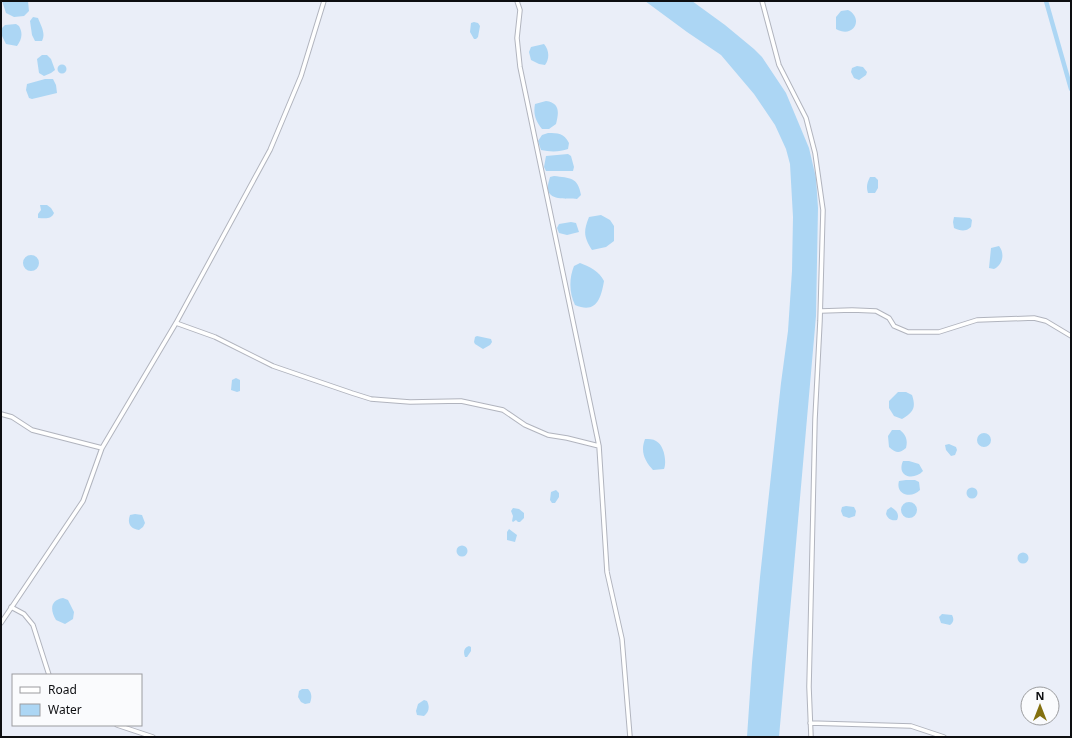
<svg xmlns="http://www.w3.org/2000/svg" width="1072" height="738" viewBox="0 0 1072 738" font-family="'Noto Sans',sans-serif">
<style>
.water{fill:#acd6f4}
.lines{fill:none;stroke-linecap:round;stroke-linejoin:round}
.canal{stroke:#acd6f4;stroke-width:4.5}
.minor-casing{stroke:#b1b4be;stroke-width:5.5}
.minor{stroke:#fff;stroke-width:3.5}
</style>
<rect width="100%" height="100%" fill="#eaeef8"/>
<path class="water" d="M2,1H28L29,11L24,16L14,17L6,13Z
M645,1H692L725,25L754,49L762,57L786,93L809,148L816,178L818,208L816,316L779,737H747L752,663L760,577L781,383L788,331L792,271L793,217L790,164L786,149L775,125L754,94L721,55L687,32Z
M848,10C864,18 854,39 836,29V17L841,11Z
M33,17L38,18C41,26 46,33 42,41H35L32,35L30,21Z
M474,22L478,23L480,26L478,37L476,39H474L470,32L471,23Z
M16,24L19,26C23,33 22,39 17,46L6,44L2,36V28L5,25Z
M544,44C549,50 550,58 545,65L539,64L531,60L529,52L531,47Z
M42,55H47L51,59L55,70L51,73L44,76L39,73L37,59Z
M57.5 69a4.5 4.5 0 1 1 9 0a4.5 4.5 0 1 1-9 0Z
M857,66L863,67L867,72L866,75L859,80L854,78L851,72L852,68Z
M45,79H53L56,85L57,93L32,99L29,98L26,90L27,84Z
M546,101C560,103 559,112 556,124L549,129H542C536,121 533,115 535,104Z
M548,133C558,133 564,133 569,143L568,149C560,152 550,152 541,150L538,141L542,135Z
M568,154L571,156L574,167L573,171H546L544,167L546,156Z
M554,176C570,178 578,177 581,195L577,199C569,198 550,201 548,190C547,186 549,181 550,177Z
M870,177H875L878,180V188L875,193H868C866,187 867,183 870,177Z
M40,205H47L51,208L54,213C51,220 45,218 38,218V214L41,210Z
M601,215L610,220L614,226V241L606,247L592,250C584,237 583,232 589,217Z
M954,217L970,218L972,220L971,227C966,232 960,231 954,228L953,222Z
M571,222L576,223L579,232L567,235L559,233L557,228L559,224Z
M999,246C1005,253 1003,265 994,269L989,268L991,248Z
M23 263a8 8 0 1 1 16 0a8 8 0 1 1-16 0Z
M580,263C590,267 599,271 604,281C601,299 596,314 575,305C569,293 569,278 574,266Z
M477,336L491,339L492,342L490,345L483,349L475,344L474,342L475,337Z
M236,378L240,380V391L237,392L231,390L232,380Z
M898,392H906L912,395C916,407 914,412 902,419L894,416L889,408V401Z
M892,430H900C906,435 908,440 906,448C899,454 896,453 889,447L888,436Z
M977 440a7 7 0 1 1 14 0a7 7 0 1 1-14 0Z
M645,439C649,439 653,439 656,441C664,445 667,461 664,469L653,470C645,461 640,452 645,439Z
M949,444L956,447L957,450L955,455L951,456L946,450L945,445Z
M903,461H909L919,464L923,471C914,481 896,477 903,461Z
M906,480H915L919,482L920,490C912,499 895,495 899,481Z
M966.5 493a5.5 5.5 0 1 1 11 0a5.5 5.5 0 1 1-11 0Z
M556,490L559,493V497L555,503H552L550,500L551,492Z
M901 510a8 8 0 1 1 16 0a8 8 0 1 1-16 0Z
M846,506L854,507L856,511L855,516L849,518L843,516L841,511L842,507Z
M891,507C896,510 900,514 897,520C891,521 888,519 886,514L887,510Z
M513,508L519,509L524,513V518L520,522H518L516,520L513,522L512,521L513,516L511,511Z
M135,514L142,515L145,523L143,527L139,530C130,529 127,523 130,515Z
M509,529L517,535L515,542L507,540V532Z
M456.5 551a5.5 5.5 0 1 1 11 0a5.5 5.5 0 1 1-11 0Z
M1017.5 558a5.5 5.5 0 1 1 11 0a5.5 5.5 0 1 1-11 0Z
M63,598L68,600L74,612L73,619L65,624L56,620C50,610 50,600 63,598Z
M942,614L952,615C954,619 954,622 950,625L941,623L939,617Z
M469,646L471,647V651L467,657H465C463,651 464,648 469,646Z
M302,689H308C312,693 312,697 310,703L305,704L301,702L298,697L299,691Z
M424,700L427,701C430,707 429,712 424,716L417,715L416,711L418,704Z"/>
<g class="lines">
<path class="canal" d="M1046,1L1071,89"/>
<g class="minor-casing">
<path id="minor" d="M517,1L520,10L517,38L520,67L599,446L607,572L622,639L630,737
M762,1L779,65L806,118L815,153L823,210L820,321L815,419L809,687L811,737
M821,311L852,310L876,311L889,318L894,326L908,332H939L977,320L1034,318L1046,321L1071,336
M176,323L215,337L273,366L352,393L371,399L410,402L461,401L503,410L525,425L548,435L567,438L599,446
M1,414L12,417L32,430L102,448
M11,607L24,614L33,625L49,675
M1,623L83,501L102,448L176,323L270,150L301,76L324,1
M810,723L911,726L944,737
M117,725L153,737"/>
</g>
<use href="#minor" class="minor"/>
</g>
<rect width="1072" height="738" fill="none" stroke="#0d0e11" stroke-width="4"/>
<rect x="12" y="674" width="130" height="52" fill="#fafbfd" stroke="#9b9c9f"/>
<rect x="20" y="687" width="20" height="6" fill="#ffffff" stroke="#9b9c9f"/>
<text x="48" y="694" font-size="12" fill="#0d0e11">Road</text>
<rect x="20" y="704" width="20" height="12" fill="#acd6f4" stroke="#9b9c9f"/>
<text x="48" y="714" font-size="12" fill="#0d0e11">Water</text>
<g transform="translate(1040 706)"><circle r="19" fill="#fafbfd" stroke="#9b9c9f"/>
<path d="M0-3L7 15L0 10L-7 15Z" fill="#83700f"/>
<text y="-6" font-size="11" font-weight="bold" text-anchor="middle" fill="#0d0e11">N</text>
</g>
</svg>
